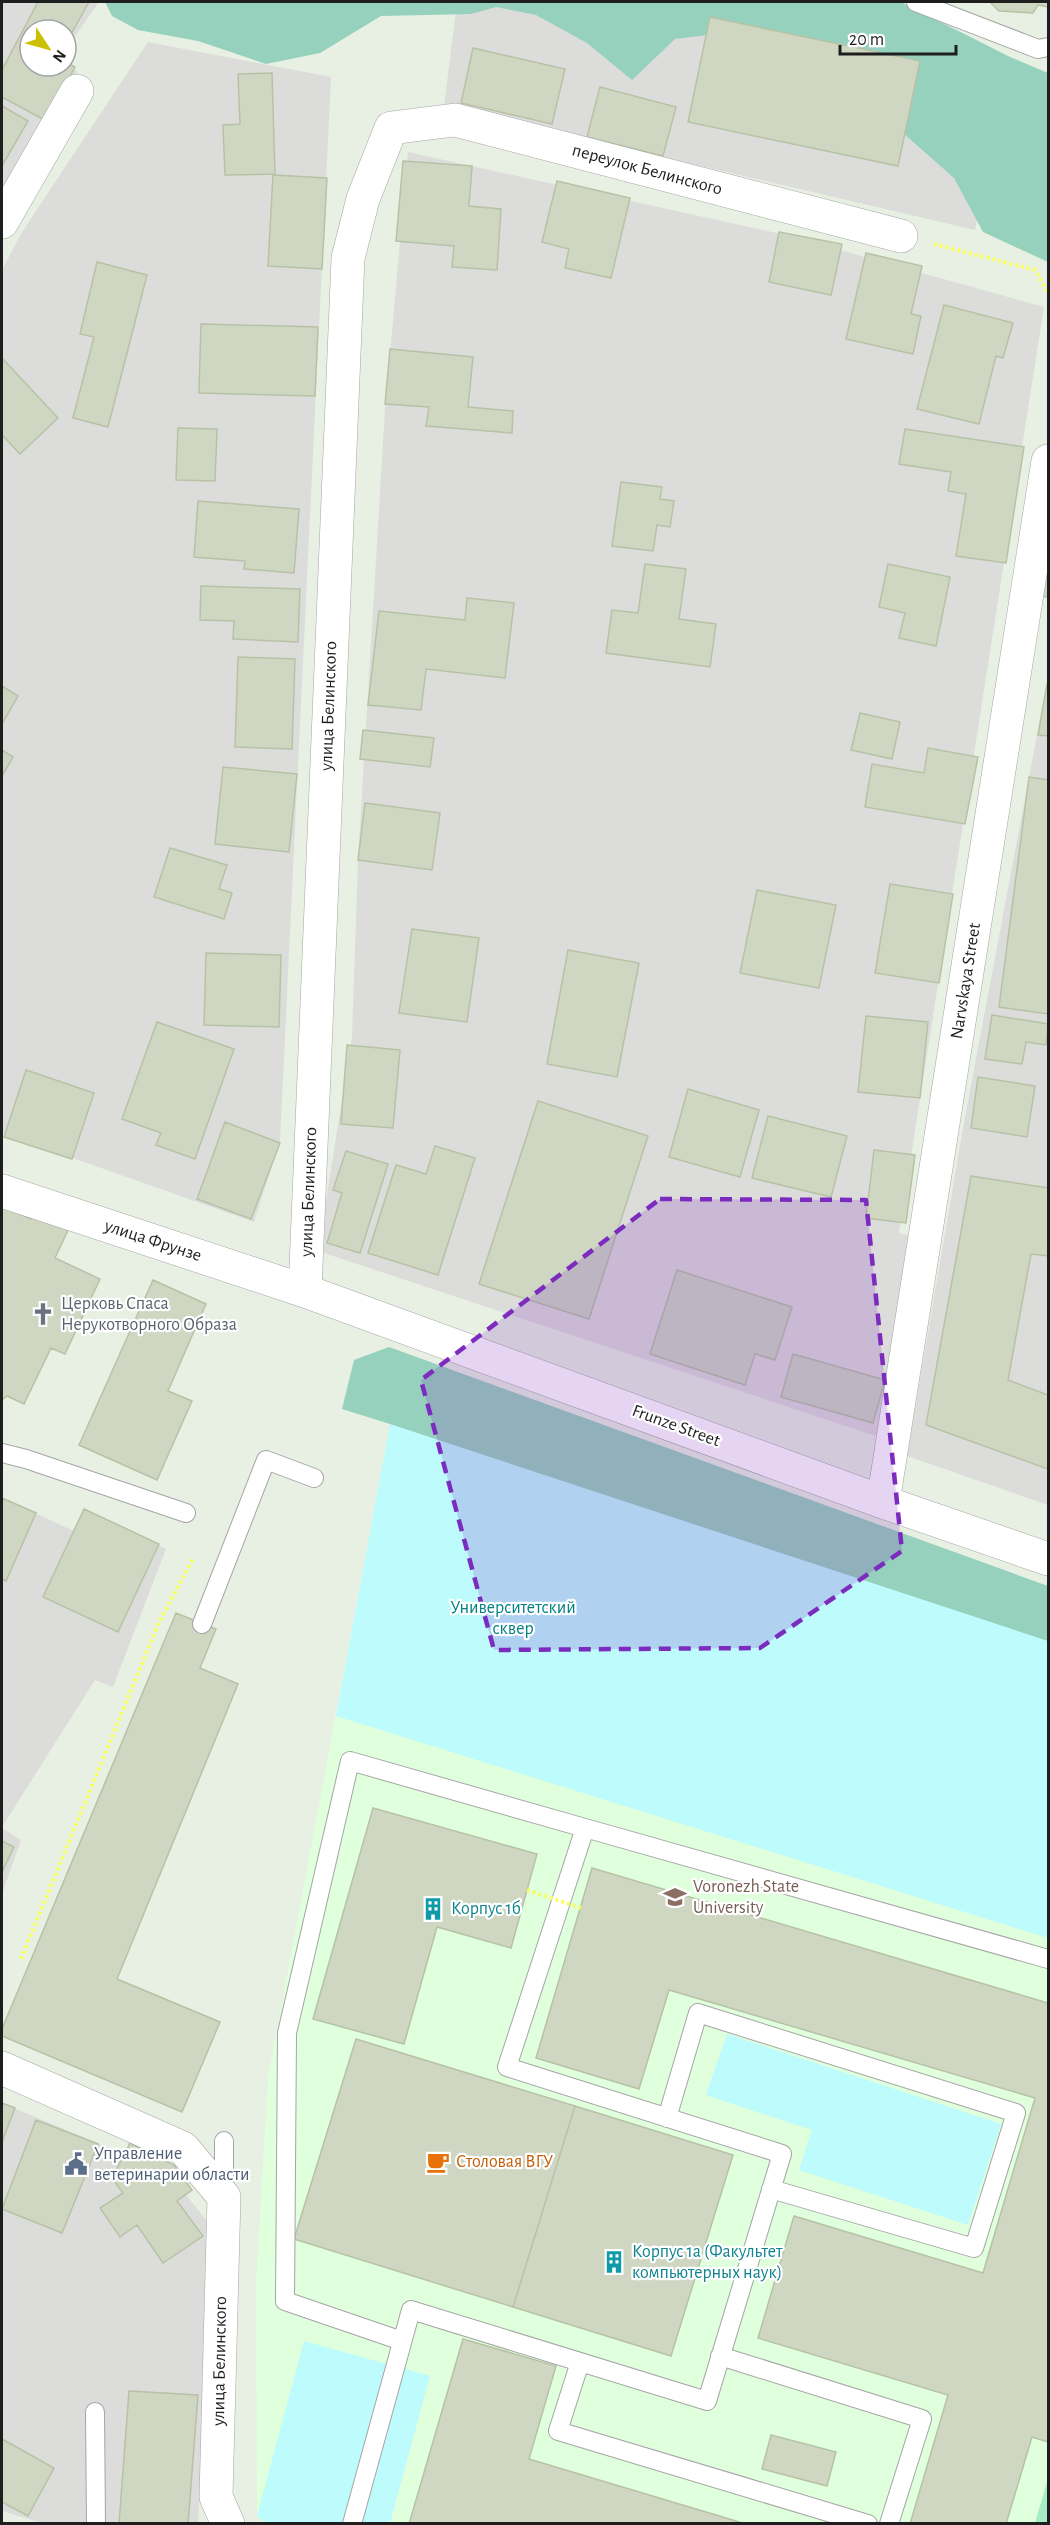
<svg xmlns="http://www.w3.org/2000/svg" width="1050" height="2525" viewBox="0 0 1050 2525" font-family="'Alegreya Sans',sans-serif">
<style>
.residential{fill:#dcdcdb}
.education{fill:#dfffdd}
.grass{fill:#a6edc6}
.forest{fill:#95d1bc}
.park{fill:#bdfbfd}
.building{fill:#cfd7c3;stroke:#b7c2a5;stroke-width:1.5}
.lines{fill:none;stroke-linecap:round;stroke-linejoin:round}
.service-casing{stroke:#a5a5a5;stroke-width:20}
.minor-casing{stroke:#a5a5a5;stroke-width:34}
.path{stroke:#f8ff65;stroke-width:4;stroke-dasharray:3 3;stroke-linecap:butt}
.service{stroke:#fff;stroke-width:18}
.minor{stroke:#fff;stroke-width:33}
.path-bridge{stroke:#f8ff65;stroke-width:4;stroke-dasharray:3 3;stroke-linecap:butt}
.marked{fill:#7b2cbf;fill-opacity:0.2;stroke:#7b2cbf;stroke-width:4.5;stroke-dasharray:12 8;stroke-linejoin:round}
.labels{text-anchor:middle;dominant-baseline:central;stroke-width:4.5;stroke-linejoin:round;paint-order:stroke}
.street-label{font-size:18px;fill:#1e1e1e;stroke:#fff}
.worship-label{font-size:18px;fill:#5b616d;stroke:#fff;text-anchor:start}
.park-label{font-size:18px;fill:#058083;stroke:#fff}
.education-label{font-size:18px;fill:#785e54;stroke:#fff;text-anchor:start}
.culture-label{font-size:18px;fill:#0d838f;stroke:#fff;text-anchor:start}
.service-label{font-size:18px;fill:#4e5e75;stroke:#fff;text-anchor:start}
.food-label{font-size:18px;fill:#c56008;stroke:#fff;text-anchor:start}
</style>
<rect width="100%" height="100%" fill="#e8f0e3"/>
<path class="residential" d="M2,2H99L66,49V30H30V66L66,64L78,72L2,202Z
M457,2L1010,57L975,230L444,106Z
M148,42L331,77L280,1141L254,1222L2,1133V270L22,232Z
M408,152L786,235L1044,307L899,1233L914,1237L876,1436L318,1251L352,1037L358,861L385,409Z
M1048,676V1505L907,1456L963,1128Z
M2,1498L74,1531L84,1509L166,1549L113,1687L95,1680L2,1827Z
M2,1828L21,1840L2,1894Z
M2,2103L169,2173L212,2228L198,2523H42L2,2511Z"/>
<path class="education" d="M390,1424L1048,1641V2523L266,2524L257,2516L256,2283L268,2078Z"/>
<path class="grass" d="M1047,2482L1048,2523H1035Z"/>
<path class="forest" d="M105,2H901L1010,57L1048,73V262L983,232L954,178L885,117L715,34L675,39L632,80L587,43L536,15L496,7L471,14L381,16L320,53L266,64L198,41L138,30L112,16Z
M389,1347L1048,1586V1721L386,1525L390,1424L342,1409L354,1360Z"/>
<path class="park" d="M390,1424L1048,1641V1938L336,1716Z
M727,2034L1001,2124L968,2225L799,2170L812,2130L706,2095Z
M304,2341L430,2376L390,2523H266L257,2516Z"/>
<path class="building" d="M38,2H89L66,43V30H30V66H66V62L75,67L46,121L2,97V70Z
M990,2H1048V7L1038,5L1033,13L999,11Z
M710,17L920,61L898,166L688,122Z
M473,48L565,69L552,124L461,103Z
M272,73L275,174L225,175L223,125L240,124L238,74Z
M600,87L676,107L663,156L587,137Z
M2,106L28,121L2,166Z
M403,161L472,166L469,206L501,209L497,270L452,267L454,246L396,241Z
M273,175L327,178L322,269L268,266Z
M557,181L630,198L611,278L565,268L569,249L542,242Z
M779,232L842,244L831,295L769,282Z
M866,253L922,266L911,314L921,316L913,354L846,339Z
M97,262L147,275L108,427L73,418L94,337L80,334Z
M944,305L1013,323L1003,358L996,356L979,424L917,409Z
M201,324L318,327L315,396L199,393Z
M390,349L473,357L468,407L513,411L512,433L426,426L429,407L385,404Z
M2,358L58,418L20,454L2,435Z
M178,428L217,429L215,481L176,480Z
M905,429L1024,447L1006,563L956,556L966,494L948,491L951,472L899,464Z
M621,482L662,487L660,499L674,501L670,527L657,525L653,551L612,546Z
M198,501L299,509L294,573L244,569L245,561L194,557Z
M1048,561V597L1042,596Z
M645,564L686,569L679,619L716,624L710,667L606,653L612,610L638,613Z
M888,564L950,577L936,646L899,638L905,613L879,607Z
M201,586L300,589L298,642L233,639L234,621L200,620Z
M467,598L514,603L505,678L426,669L421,710L368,705L379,611L465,620Z
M238,657L295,659L292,749L235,747Z
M1047,684H1048V736L1038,735Z
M2,686L18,696L2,724Z
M860,713L900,722L892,759L851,750Z
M363,730L434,738L430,767L360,759Z
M928,748L978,757L965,824L865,807L872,764L924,773Z
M2,750L13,757L2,776Z
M223,767L297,774L289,852L215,844Z
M1029,777L1048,780V1014L999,1007Z
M365,803L440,813L432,870L358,860Z
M170,848L227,865L219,889L232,893L224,919L154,897Z
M890,884L953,894L939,983L875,973Z
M757,890L836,905L819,988L740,973Z
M412,929L479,938L467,1022L399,1013Z
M568,950L639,963L617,1077L547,1064Z
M206,953L281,955L279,1027L204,1025Z
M992,1015L1048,1024L1046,1045L1026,1042L1022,1064L985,1059Z
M866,1016L928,1022L920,1098L858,1092Z
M157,1022L234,1049L195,1159L156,1145L161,1133L122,1119Z
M347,1045L400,1050L393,1128L341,1124Z
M26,1070L94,1093L72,1159L4,1137Z
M978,1077L1035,1086L1027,1137L971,1128Z
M688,1089L759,1110L740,1177L669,1157Z
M538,1101L648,1136L589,1319L479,1284Z
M768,1116L847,1136L831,1197L752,1178Z
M225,1122L280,1143L251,1219L197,1199Z
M435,1146L475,1158L438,1275L368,1253L396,1165L426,1174Z
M874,1150L915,1155L906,1223L866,1218Z
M346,1151L388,1164L360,1253L327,1243L342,1193L333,1190Z
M971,1176L1048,1188V1256L1031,1254L1008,1380L1048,1395V1469L926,1425Z
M2,1206L31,1219L35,1212L69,1228L55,1258L100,1279L65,1354L51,1348L24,1404L7,1396L2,1400Z
M677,1270L792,1307L775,1360L755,1354L745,1385L650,1354Z
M153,1280L206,1304L168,1391L192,1401L157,1480L79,1445Z
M793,1354L885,1380L873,1423L781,1397Z
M2,1498L36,1513L6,1581L2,1579Z
M84,1509L159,1544L118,1632L43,1597Z
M176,1613L216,1629L200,1668L238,1684L117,1979L220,2022L182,2112L2,2036V2029Z
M373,1808L537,1854L511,1948L437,1927L404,2044L313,2019Z
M2,1841L14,1847L2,1872Z
M592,1868L1048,2003V2442L1032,2437L1006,2524H910L948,2395L758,2338L794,2216L983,2273L1035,2098L669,1990L639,2089L536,2058Z
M356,2039L575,2106L513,2307L294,2239Z
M2,2103L15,2108L2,2142Z
M575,2106L733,2155L671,2356L513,2307Z
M36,2120L98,2144L62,2233L2,2209Z
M130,2143L174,2165L192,2190L177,2201L203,2236L163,2263L137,2225L120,2237L100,2208L123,2193L112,2178Z
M463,2339L556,2366L529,2459L746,2524H409Z
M129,2391L198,2395L188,2524H119Z
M771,2435L836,2452L827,2486L762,2469Z
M2,2439L54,2468L28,2516L2,2502Z"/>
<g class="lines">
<g class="service-casing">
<path id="service" d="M916,2L1038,49L1048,47
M2,1453L26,1459L186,1513
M202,1624L266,1460L314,1478
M667,2118L698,2013L1016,2113L974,2248L771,2189
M224,2194V2141
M402,2341L285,2301L287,2033L350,1761L585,1828
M720,2356L922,2419L889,2524
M580,2362L558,2431L868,2524
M95,2412L96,2524
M352,2524L411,2310L707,2401L782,2154L507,2067L585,1828L1048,1959"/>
</g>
<g class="minor-casing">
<path id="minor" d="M2,222L77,91
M2,1191L305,1291L883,1502L1048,1559
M305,1291L348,258L363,199L391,128L455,120L901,236
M883,1502L1048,461
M2,2068L183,2148L224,2197L216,2497L228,2524"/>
</g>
<path class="path" d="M934,244L1035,270L1048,293
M21,1959L159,1622L193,1559"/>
<use href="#service" class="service"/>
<use href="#minor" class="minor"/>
<path class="path-bridge" d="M527,1890L581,1908"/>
</g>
<path class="marked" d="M660,1199L866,1200L902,1551L760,1648L494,1650L421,1380Z"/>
<defs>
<g id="church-bare" transform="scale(1.8)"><path d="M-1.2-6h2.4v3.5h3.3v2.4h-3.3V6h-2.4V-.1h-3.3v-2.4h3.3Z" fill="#6b7280" stroke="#fff" stroke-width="2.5" paint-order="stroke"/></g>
<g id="university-bare" transform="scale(1.8)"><path d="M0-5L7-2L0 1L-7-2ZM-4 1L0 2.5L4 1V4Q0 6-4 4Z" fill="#8d6e63" stroke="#fff" stroke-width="2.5" paint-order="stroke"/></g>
<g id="building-bare" transform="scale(1.8)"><path d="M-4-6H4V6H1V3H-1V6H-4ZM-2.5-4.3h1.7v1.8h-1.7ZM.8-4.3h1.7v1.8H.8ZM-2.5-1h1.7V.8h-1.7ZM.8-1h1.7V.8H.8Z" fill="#0f9aa8" stroke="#fff" stroke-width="2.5" paint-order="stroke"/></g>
<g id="cafe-bare" transform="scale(1.8)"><path d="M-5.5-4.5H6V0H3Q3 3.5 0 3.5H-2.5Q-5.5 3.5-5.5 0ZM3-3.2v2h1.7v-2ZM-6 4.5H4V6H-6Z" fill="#e8710a" stroke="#fff" stroke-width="2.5" paint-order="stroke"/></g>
<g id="civic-bare" transform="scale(1.8)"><path d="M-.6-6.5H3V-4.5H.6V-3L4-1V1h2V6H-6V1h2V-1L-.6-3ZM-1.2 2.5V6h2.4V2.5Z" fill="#5c6f8a" stroke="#fff" stroke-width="2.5" paint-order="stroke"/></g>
</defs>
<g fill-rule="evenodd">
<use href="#church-bare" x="43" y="1314"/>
<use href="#university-bare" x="675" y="1897"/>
<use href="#building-bare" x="433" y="1909"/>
<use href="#cafe-bare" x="438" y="2162"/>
<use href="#civic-bare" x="76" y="2164"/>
<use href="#building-bare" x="614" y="2262"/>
</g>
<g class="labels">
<g class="street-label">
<text transform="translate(647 170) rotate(15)">переулок Белинского</text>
<text transform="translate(329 706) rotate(-88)">улица Белинского</text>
<text transform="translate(966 981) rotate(-81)">Narvskaya Street</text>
<text transform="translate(309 1192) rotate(-88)">улица Белинского</text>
<text transform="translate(153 1241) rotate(18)">улица Фрунзе</text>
<text transform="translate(676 1426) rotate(20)">Frunze Street</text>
<text transform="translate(220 2361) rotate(-89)">улица Белинского</text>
</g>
<g class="worship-label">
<text x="61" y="1304">Церковь Спаса<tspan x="61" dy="21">Нерукотворного Образа</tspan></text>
</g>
<g class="park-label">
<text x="513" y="1608">Университетский<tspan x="513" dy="21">сквер</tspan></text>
</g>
<g class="education-label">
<text x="693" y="1887">Voronezh State<tspan x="693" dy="21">University</tspan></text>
</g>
<g class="culture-label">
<text x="451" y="1909">Корпус 1б</text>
<text x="632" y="2252">Корпус 1а (Факультет<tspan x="632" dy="21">компьютерных наук)</tspan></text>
</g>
<g class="service-label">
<text x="94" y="2154">Управление<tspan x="94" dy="21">ветеринарии области</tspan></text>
</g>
<g class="food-label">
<text x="456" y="2162">Столовая ВГУ</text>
</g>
</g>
<rect width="1050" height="2525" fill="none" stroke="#1e1e1e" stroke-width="6"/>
<g transform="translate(48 48) rotate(126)"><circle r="28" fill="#ffffff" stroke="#a5a5a5" stroke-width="1.5"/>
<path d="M0-4.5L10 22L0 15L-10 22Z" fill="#ccbf00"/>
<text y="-9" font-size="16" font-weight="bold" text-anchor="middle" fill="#1e1e1e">N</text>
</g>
<path d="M840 45v9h116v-9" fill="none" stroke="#1e1e1e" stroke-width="3"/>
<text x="849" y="45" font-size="18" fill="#1e1e1e" stroke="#ffffff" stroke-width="4.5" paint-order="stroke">20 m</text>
</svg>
